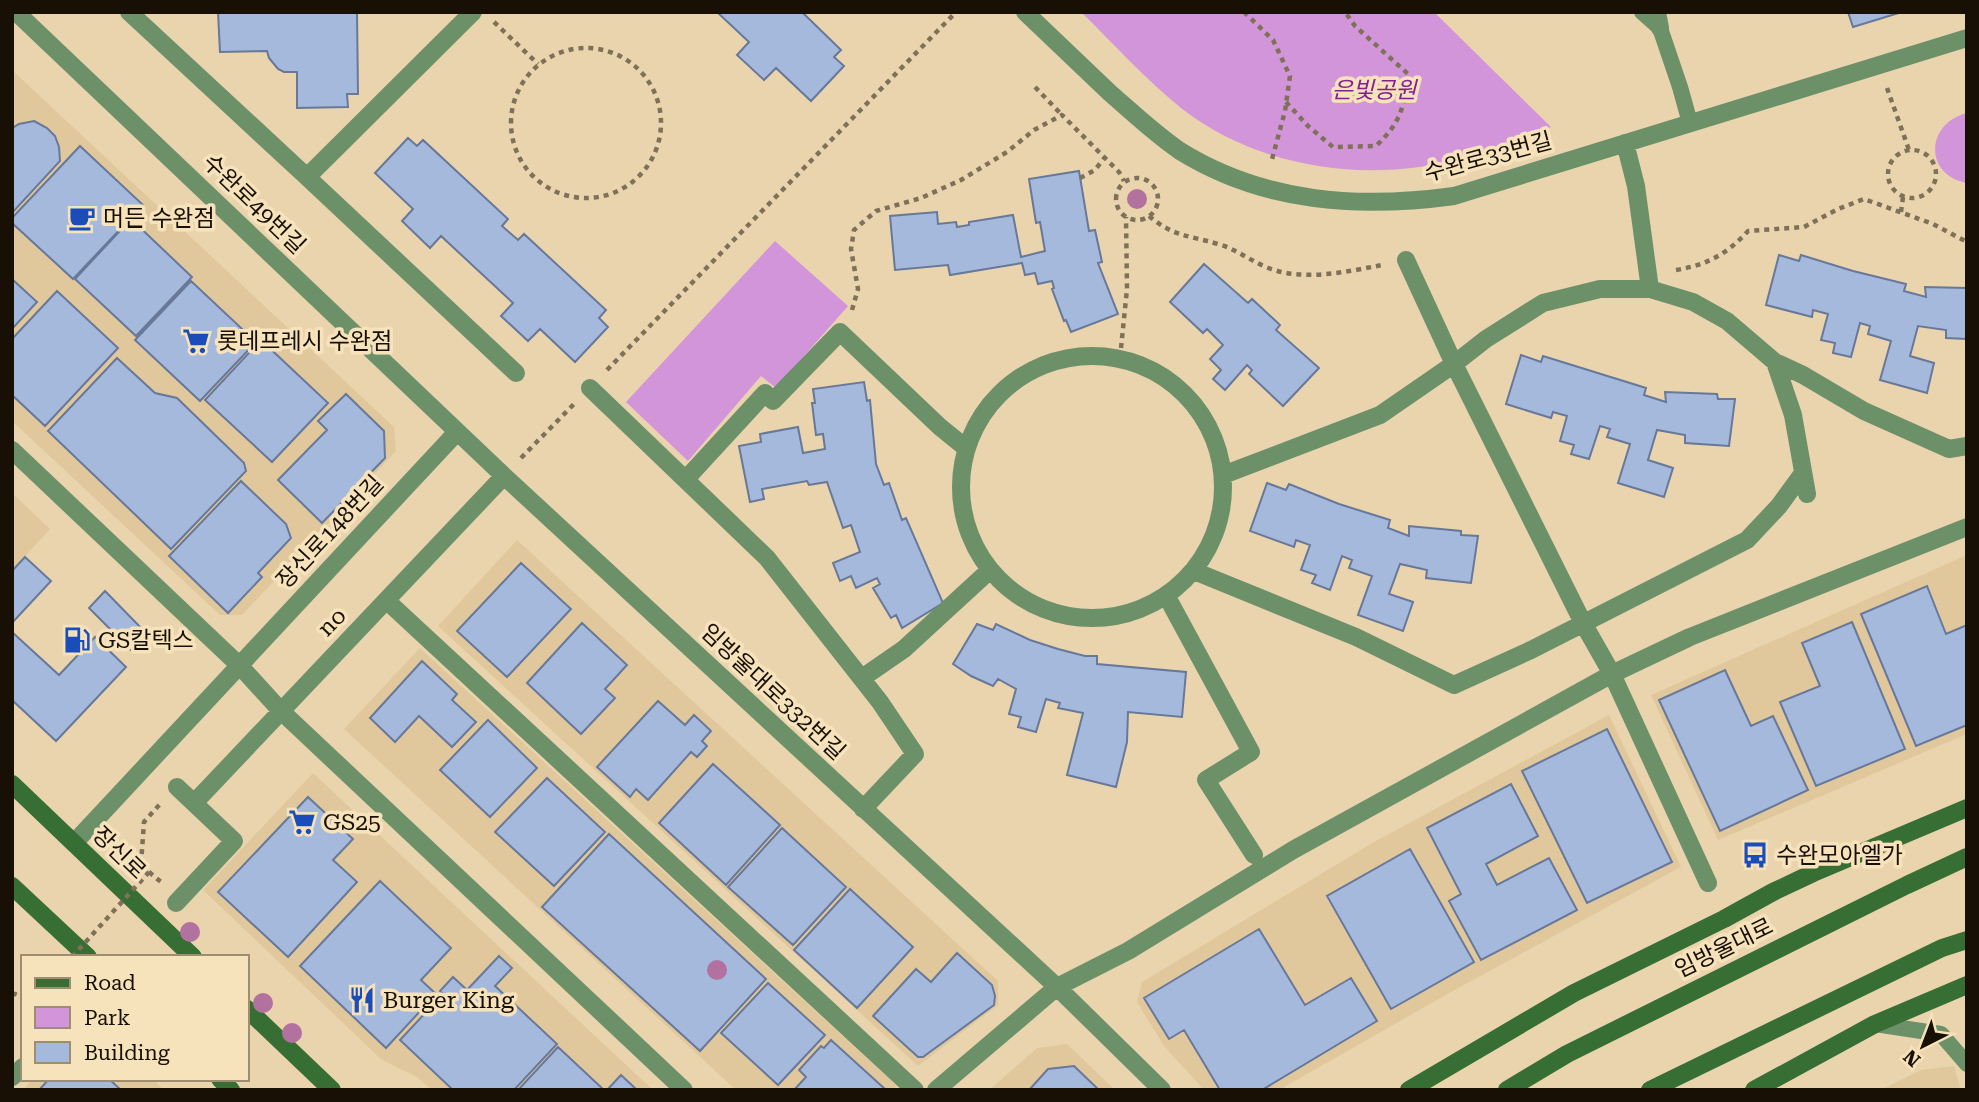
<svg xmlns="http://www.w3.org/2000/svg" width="1979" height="1102" viewBox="0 0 1979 1102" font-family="'Roboto Serif','Noto Sans KR',serif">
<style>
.built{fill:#e1c89c}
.green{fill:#d295da}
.building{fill:#a5b9dc;stroke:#677899;stroke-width:2}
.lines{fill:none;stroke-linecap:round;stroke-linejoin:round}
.path{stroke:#7f7158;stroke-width:4.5;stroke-dasharray:5 5;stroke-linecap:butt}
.lane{stroke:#6c9169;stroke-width:16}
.street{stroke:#6c9169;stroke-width:18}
.secondary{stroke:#366e33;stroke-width:18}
.path-bridge{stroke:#7f7158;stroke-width:4.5;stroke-dasharray:5 5;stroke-linecap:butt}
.tree{fill:#b2719f}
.labels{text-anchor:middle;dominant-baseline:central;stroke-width:7;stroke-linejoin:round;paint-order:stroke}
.park-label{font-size:23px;font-style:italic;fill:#852093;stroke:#f6e2bb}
.street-label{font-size:23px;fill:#181004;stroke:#f6e2bb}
.poi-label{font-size:23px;fill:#181004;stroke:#f6e2bb;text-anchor:start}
</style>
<rect width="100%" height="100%" fill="#e9d4ae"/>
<path class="built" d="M12,70L394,427L396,451L242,615H220L12,421Z
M12,493L50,529L12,571Z
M517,540L998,981V1005L918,1066L438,626Z
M1967,555V734L1718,840L1651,695Z
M420,648L897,1086L892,1090H736L344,729Z
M1609,715L1681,867L1451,992L1279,1090H1204L1164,1046L1137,1002L1142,982L1374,842Z
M313,773L653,1090H432L417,1077L382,1060L203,890Z
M1067,1044L1115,1090H989L1037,1048Z
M1954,1066L1961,1090H1881L1921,1070Z
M33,1079H153L164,1090H23Z"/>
<path class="green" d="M1081,12H1434L1551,127C1517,138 1484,153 1450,161C1359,183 1255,166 1181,108C1145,79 1114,44 1081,12Z
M1967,113V183C1923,175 1926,123 1967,113Z
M775,241L848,306L776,388L761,376L688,461L626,402Z"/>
<path class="building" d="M218,12H357L358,94H347L348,107L297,108V72H284L278,69L269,58L267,51L220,52Z
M717,12H802L841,50L834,57L844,66L811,101L776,68L764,80L737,55L749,42Z
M1848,12H1902L1853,27Z
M34,121L47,128L55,136L59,147L60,161L12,213V125L14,127L19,124Z
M408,138L417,146L423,140L508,219L502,226L518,240L524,234L606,310L599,318L608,327L575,362L540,329L528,341L501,316L513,303L441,236L430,248L402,221L413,209L375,173Z
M80,146L143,205L73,279L12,223V218Z
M1079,171L1089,231L1095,230L1102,262L1098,263L1118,314L1071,332L1066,320L1064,321L1052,289L1054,288L1052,281L1038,284L1035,273L1025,275L1022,263L950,275L948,265L895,270L890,216L937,212L938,224L956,222L957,227L969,225V222L1013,215L1021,257L1045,251L1040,222L1036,223L1029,179Z
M131,219L192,277L136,336L75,279Z
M1779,255L1799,261L1801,255L1853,271L1906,284L1904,291L1926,297L1925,287L1967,288V339L1946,338V330L1918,326L1910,356L1934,363L1927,393L1880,380L1891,341L1868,334L1870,326L1860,323L1851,357L1833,353L1835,343L1821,340L1828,314L1813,310L1812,317L1766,305Z
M1204,264L1248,303L1252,299L1280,325L1276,330L1319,368L1283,406L1249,374L1252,370L1247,365L1225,390L1213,379L1221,370L1210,359L1223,345L1207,329L1203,333L1170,302Z
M12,279L37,302L12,329Z
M191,281L256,342L200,401L135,340Z
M57,291L118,348L45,426L12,395V339Z
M261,340L328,403L272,462L205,400Z
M1521,355L1541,362L1543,356L1646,388L1644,395L1666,402L1665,392L1717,394L1718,399H1735L1729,446L1685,443V435L1657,430L1648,460L1673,468L1664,497L1618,483L1630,444L1607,437L1610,429L1600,426L1589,459L1571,454L1574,445L1560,441L1567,416L1553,412L1551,418L1506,404Z
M117,358L155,393L177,398L244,463L246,471L171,549L48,431Z
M864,382L867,401L870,400L876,464L884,485L889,483L902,520L906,518L943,603L902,628L896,615L891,618L873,588L880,584L877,578L856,588L851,576L840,581L833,563L860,552L851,525L843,528L827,482L809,485L807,481L762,489L764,499L750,502L739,446L761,442L760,434L798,427L803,453L825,449L823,434L816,435L812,403H815L813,389Z
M346,394L384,431L385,458L322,523L278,480L327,430L318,421Z
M241,481L286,524L291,538L258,573L262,577L228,613L169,556Z
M1267,483L1286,490L1289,484L1339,504L1390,520L1388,528L1409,536V526L1461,531V535L1478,536L1471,583L1426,578L1427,570L1400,564L1389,594L1413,602L1403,631L1358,615L1372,576L1349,568L1352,560L1342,556L1330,590L1312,583L1316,575L1301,570L1310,545L1296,540L1294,547L1250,531Z
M25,557L51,581L12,623V571Z
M521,563L571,609L507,677L457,631Z
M1927,586L1946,634L1967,625V725L1916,746L1861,614Z
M105,591L147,634L131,650L89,608Z
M1852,622L1905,749L1816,786L1780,702L1820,686L1802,643Z
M582,623L627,665L605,689L615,698L581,734L527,683Z
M977,624L993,630L996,624L1030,640L1058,649L1085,656H1097V664L1186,672L1182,717L1128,712L1127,742L1116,787L1067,775L1083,713L1058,708L1060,703L1046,699L1036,732L1018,727L1021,717L1009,714L1016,689L998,679L993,686L971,676L953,664Z
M12,632L59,675L95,637L126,667L56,741L12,700Z
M422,661L457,694L452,700L476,722L452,747L419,716L395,742L370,718Z
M1725,670L1751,726L1773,716L1808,790L1720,831L1659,700Z
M658,701L685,725L694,715L711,731L702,741L707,746L697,757L691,752L648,800L636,789L630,797L597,767Z
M488,720L537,768L490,817L440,770Z
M1607,729L1672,862L1587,903L1522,771Z
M713,764L780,825L726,885L659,823Z
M547,778L605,832L554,886L495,832Z
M1511,784L1538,836L1486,864L1497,885L1549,858L1577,910L1481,960L1449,901L1461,894L1427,828Z
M308,797L353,839L333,860L357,882L288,957L218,892Z
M782,828L846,887L793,945L728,887Z
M609,834L766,979L700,1051L542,907Z
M1410,849L1474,962L1391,1009L1327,896Z
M380,881L451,948L421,980L436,994L386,1048L300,966Z
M850,889L913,947L857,1008L794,950Z
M1259,929L1305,1005L1351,978L1377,1021L1262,1090H1220L1184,1030L1169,1039L1144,998Z
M957,953L992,985L995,996L994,1005L923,1057H918L873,1016L916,969L931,982Z
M499,956L512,968L495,986L557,1044L514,1090H453L400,1040L443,994L440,991L453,977L467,990Z
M768,983L825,1035L778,1085L721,1033Z
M831,1040L885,1089L794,1090L806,1077L799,1070L821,1046L824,1048Z
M558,1047L604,1090H518Z
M1074,1066L1099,1090H1029L1048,1069Z
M621,1075L637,1090H607Z
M49,1079H109L121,1090H39Z"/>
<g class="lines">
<path class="path" d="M1244,12L1273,40L1290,76L1285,111L1271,163
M494,22L538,64
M511 123a75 75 0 1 1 150 0a75 75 0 1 1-150 0Z
M1035,87L1062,115
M1887,88L1909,150
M1286,102L1308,126L1333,147L1376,146C1401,122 1404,108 1408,74L1355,26L1345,12
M1888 174a24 24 0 1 1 48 0a24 24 0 1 1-48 0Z
M1116 199a21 21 0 1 1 42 0a21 21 0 1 1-42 0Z
M1080,178L1095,170L1105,157
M1901,212L1903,197
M1149,216C1174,237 1188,235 1218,244C1236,249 1249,260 1266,267C1301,282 1346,272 1382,265
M1676,270C1707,265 1727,254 1748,231L1804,227L1838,209L1864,199L1933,224L1967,242
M852,310L858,289L851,249L854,230L876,211L921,198L961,180L1007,152L1034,130L1062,115L1119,172L1124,181
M1120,358L1127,289L1126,217
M607,370L956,12
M521,458L574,404
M141,864L144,822L160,804
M149,872L161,882
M12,993L23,997"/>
<path class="lane" d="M1642,12L1660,28L1680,87L1690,123
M1875,1024L1941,1034L1967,1064"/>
<path class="street" d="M16,12L504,476L1057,987L1162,1090
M129,12L307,177
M473,12L307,177L516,373
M1025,12C1053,39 1082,66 1110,93C1133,113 1155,134 1180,151C1264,203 1359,209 1454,196L1967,38
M1657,12L1660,28
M1625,143L1636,186L1650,289L1693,302L1727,321L1775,362L1793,415L1807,494
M1406,260L1454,364L1583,623L1612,674L1708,883
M961 487a131 131 0 1 1 262 0a131 131 0 1 1-262 0Z
M1775,362L1803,375L1864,411L1949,449L1967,446
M590,388L767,558L880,702L915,754L863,809
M12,450L240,666L281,711L684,1090
M1223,475L1380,415L1454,364L1486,339L1543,303L1600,289H1650
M686,479L765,393L773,401L840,332L940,427L966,448
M1194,571L1356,637L1454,685L1531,650L1747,540L1779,506L1803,473
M1166,595L1251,752L1206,780L1254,855
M387,601L915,1090
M862,678L904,649L990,570
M195,802L504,476
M74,843L457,432
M176,903L234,841L177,787
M12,1077L23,1067
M936,1090L1057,987L1128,951L1293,850L1612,674L1690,637L1967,527"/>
<path class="secondary" d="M12,784L193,957
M12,886L88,957
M247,1009L332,1090
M220,1079L231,1090
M1409,1090L1574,993L1724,919L1773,892L1813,873L1967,808
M1507,1090L1567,1054L1907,885L1967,857
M1650,1090L1942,948L1967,940
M1754,1090L1875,1024L1967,985"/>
<path class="path-bridge" d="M72,957L149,872L141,864"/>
</g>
<g class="tree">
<circle cx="1137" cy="199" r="10"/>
<circle cx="190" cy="932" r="10"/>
<circle cx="717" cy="970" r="10"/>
<circle cx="263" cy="1003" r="10"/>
<circle cx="292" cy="1033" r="10"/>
</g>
<defs>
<g id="cafe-bare" transform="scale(2.1)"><path d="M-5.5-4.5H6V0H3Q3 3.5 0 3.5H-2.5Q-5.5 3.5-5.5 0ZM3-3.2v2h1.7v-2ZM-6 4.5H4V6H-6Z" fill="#1b4dba" stroke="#f6e2bb" stroke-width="2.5" paint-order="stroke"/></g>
<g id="supermarket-bare" transform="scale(2.1)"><path d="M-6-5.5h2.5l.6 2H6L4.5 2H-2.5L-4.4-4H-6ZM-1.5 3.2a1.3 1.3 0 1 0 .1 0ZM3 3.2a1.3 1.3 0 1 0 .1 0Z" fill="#1b4dba" stroke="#f6e2bb" stroke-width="2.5" paint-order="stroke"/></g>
<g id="fuel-bare" transform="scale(2.1)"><path d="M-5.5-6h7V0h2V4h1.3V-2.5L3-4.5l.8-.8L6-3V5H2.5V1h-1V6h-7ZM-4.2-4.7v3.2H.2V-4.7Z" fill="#1b4dba" stroke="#f6e2bb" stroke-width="2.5" paint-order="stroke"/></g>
<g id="bus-bare" transform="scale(2.1)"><path d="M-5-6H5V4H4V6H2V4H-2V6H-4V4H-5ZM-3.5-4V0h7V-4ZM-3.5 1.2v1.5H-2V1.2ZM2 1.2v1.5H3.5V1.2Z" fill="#1b4dba" stroke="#f6e2bb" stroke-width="2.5" paint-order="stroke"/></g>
<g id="restaurant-bare" transform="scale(2.1)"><path d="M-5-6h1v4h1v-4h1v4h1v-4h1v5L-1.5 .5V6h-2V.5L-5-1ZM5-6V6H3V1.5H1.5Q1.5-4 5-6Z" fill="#1b4dba" stroke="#f6e2bb" stroke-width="2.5" paint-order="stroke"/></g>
</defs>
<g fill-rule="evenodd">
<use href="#cafe-bare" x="82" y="218"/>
<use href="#supermarket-bare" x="196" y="341"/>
<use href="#fuel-bare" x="77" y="640"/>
<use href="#supermarket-bare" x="302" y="822"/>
<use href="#bus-bare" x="1755" y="855"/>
<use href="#restaurant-bare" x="362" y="1000"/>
</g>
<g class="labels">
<g class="park-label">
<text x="1374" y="90">은빛공원</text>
</g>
<g class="street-label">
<text transform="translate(1488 157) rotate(-15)">수완로33번길</text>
<text transform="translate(254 204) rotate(44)">수완로49번길</text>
<text transform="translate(330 532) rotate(-47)">장신로148번길</text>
<text transform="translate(332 622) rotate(-46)">no</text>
<text transform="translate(773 692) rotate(43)">임방울대로332번길</text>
<text transform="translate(119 853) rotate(44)">장신로</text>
<text transform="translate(1724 948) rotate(-26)">임방울대로</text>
</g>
<g class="poi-label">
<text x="103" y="218">머든 수완점</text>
<text x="217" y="341">롯데프레시 수완점</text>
<text x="98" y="640">GS칼텍스</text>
<text x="323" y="822">GS25</text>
<text x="1776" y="855">수완모아엘가</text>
<text x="383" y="1000">Burger King</text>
</g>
</g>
<rect width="1979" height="1102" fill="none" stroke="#181004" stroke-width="28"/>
<rect x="21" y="955" width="228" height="126" fill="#f6e2bb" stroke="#9d8e72" stroke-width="2"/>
<rect x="35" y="978" width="35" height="10" fill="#366e33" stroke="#9d8e72" stroke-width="2"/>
<text x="84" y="990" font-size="21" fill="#181004">Road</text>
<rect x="35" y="1007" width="35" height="21" fill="#d295da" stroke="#9d8e72" stroke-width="2"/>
<text x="84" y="1025" font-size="21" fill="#181004">Park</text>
<rect x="35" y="1042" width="35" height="21" fill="#a5b9dc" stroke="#9d8e72" stroke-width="2"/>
<text x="84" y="1060" font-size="21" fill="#181004">Building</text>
<g transform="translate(1923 1046) rotate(222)" stroke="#f6e2bb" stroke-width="5" paint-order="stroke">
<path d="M0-5L12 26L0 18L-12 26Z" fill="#181004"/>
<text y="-10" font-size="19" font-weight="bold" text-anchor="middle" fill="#181004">N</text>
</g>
</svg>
